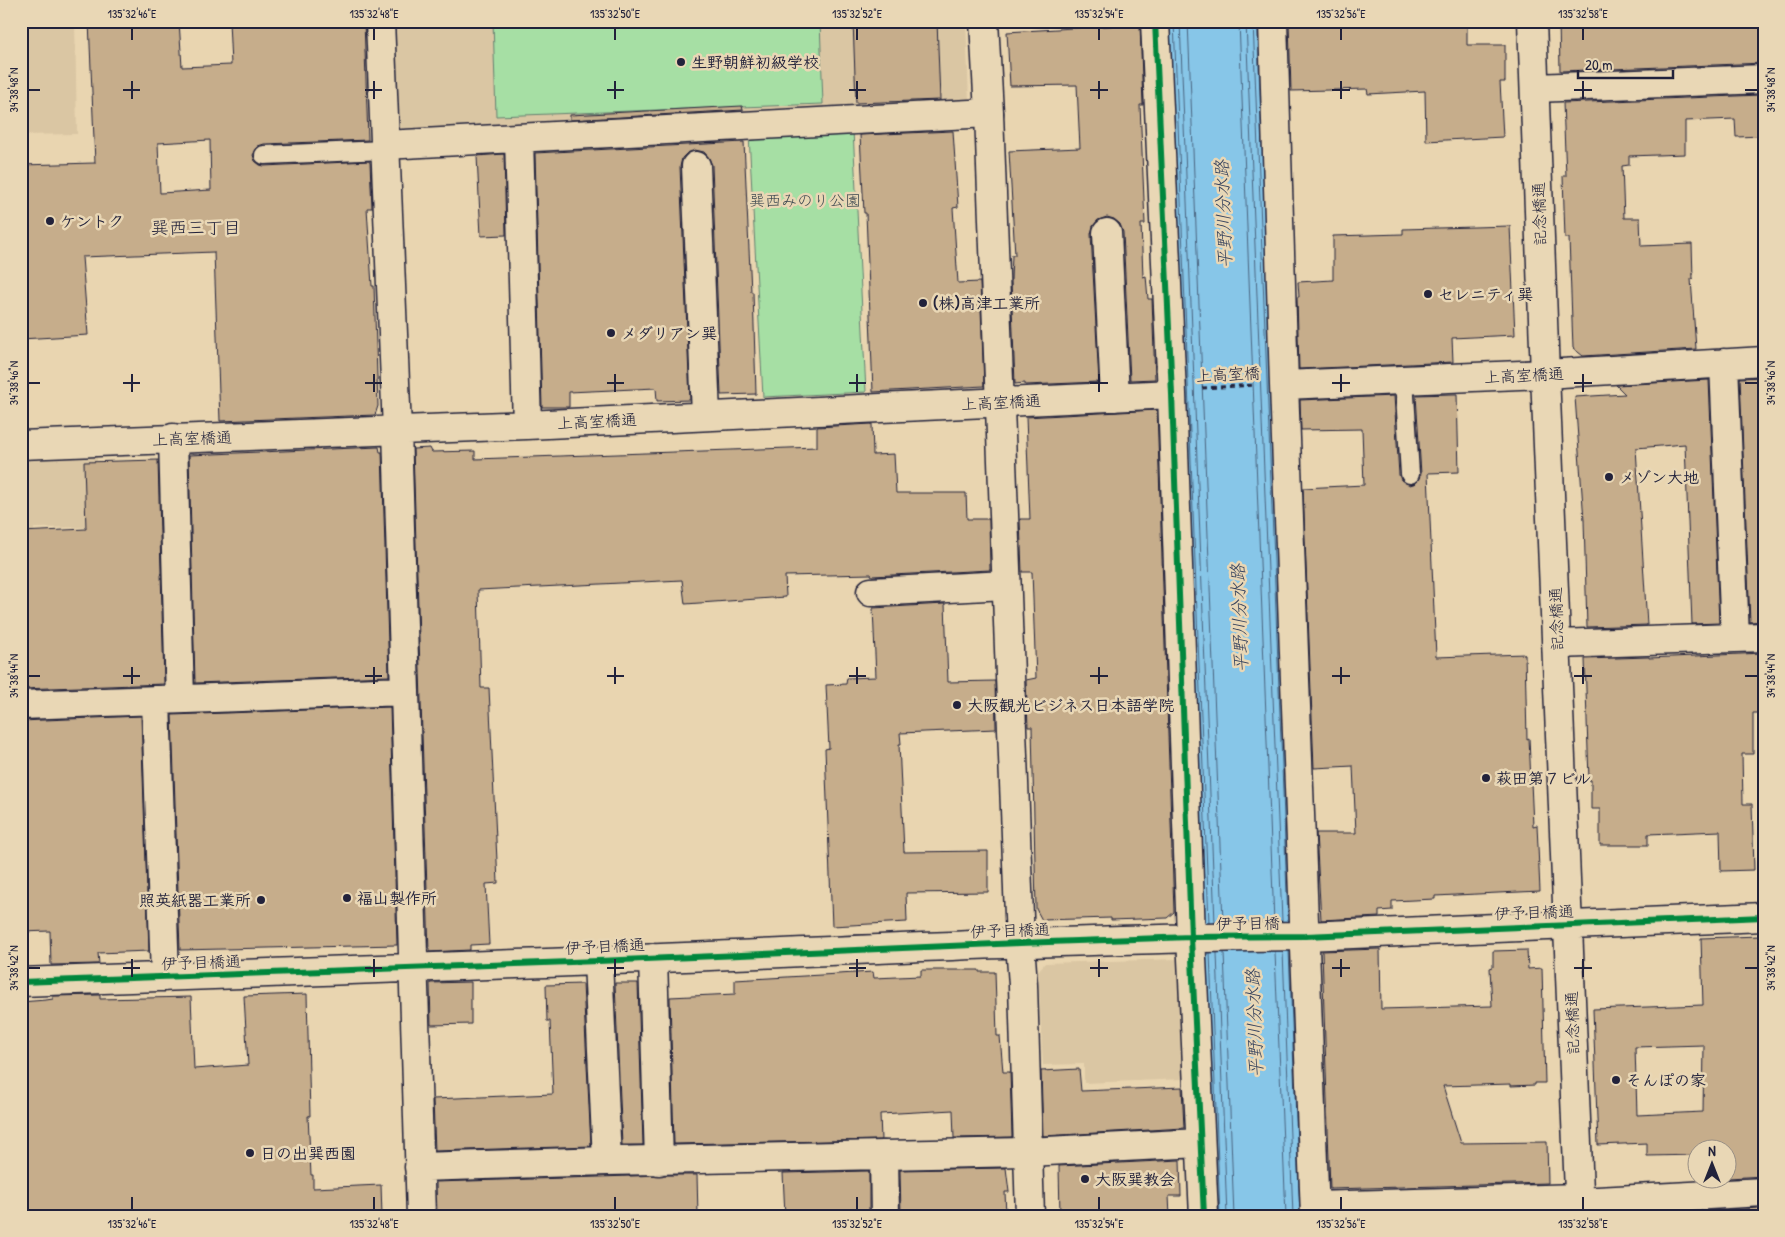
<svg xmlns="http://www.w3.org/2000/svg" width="1785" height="1237" viewBox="0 0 1785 1237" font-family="'Patrick Hand','Klee One',sans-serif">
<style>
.built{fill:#dac6a3}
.green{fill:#a6dfa4;stroke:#648070}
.water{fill:#87c6e8;stroke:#5f84a3}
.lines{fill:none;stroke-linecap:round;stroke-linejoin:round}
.shore{stroke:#4a6480;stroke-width:1}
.building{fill:#c6ad8b;stroke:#22223b;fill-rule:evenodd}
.service-casing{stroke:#22223b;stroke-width:21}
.minor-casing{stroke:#22223b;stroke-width:31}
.tertiary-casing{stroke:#22223b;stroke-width:31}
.path{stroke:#22223b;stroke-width:3;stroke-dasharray:5 4;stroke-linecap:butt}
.service{stroke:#e9d7b5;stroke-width:18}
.minor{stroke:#e9d7b5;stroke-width:28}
.tertiary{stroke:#e9d7b5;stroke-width:28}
.cycleway-casing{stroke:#e9d7b5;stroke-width:9}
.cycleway{stroke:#00873e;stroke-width:6}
.ticks{fill:none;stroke:#22223b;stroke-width:2}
.poi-dot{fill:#22223b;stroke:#e9d7b5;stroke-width:2}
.labels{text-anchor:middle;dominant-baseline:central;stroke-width:5;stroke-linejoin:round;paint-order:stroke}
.poi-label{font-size:16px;font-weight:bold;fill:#22223b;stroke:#e9d7b5;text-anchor:start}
.park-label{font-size:16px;fill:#3c4850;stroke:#e9d7b5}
.street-label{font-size:16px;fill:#22223b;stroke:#e9d7b5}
.water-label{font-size:18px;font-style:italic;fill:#36435e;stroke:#e9d7b5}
.neighbourhood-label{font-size:18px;fill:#22223b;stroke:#e9d7b5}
.neatline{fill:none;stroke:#22223b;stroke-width:2}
.ticks-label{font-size:12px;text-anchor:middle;fill:#22223b}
</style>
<rect width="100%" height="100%" fill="#e9d5b0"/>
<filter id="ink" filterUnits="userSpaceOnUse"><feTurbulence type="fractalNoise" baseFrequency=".02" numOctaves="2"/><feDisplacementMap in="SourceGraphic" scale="10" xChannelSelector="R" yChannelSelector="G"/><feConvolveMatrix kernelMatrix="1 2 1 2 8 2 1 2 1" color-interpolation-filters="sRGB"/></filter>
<g filter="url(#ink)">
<path class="built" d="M21,21H75L77,134L21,135Z
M393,21H966L969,103L395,137Z
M97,457V527L34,528L33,538L21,539V461Z
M1179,959L1185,1079L1084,1083V1064L1043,1065L1038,971L1045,963Z"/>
<path class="green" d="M493,21H820L823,104L496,116Z
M853,130L866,392L763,397L749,135Z"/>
<path class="water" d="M1169,21H1257L1305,1216H1216Z"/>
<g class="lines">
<path class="shore" d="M1174,21L1209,923
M1180,21L1215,923
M1188,21L1223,922
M1239,21L1274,922
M1246,21L1282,921
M1253,21L1288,921
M1283,951L1293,1216
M1289,951L1300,1216
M1224,952L1234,1216
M1275,952L1286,1216
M1210,953L1220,1216
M1217,953L1227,1216"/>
</g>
<path class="building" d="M89,21H179L182,67L231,65L229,21H282V25L364,21L368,140L264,144L258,146L253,155L255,161L260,165L264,166L369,161L370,163L372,208H367L372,286H374L378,406L375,415L220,421L214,252L82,257L88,335L21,339V165L95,163ZM210,140L211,190L160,193L158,143Z
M853,21H937L940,100L856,103Z
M1289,21H1467V45H1505V82H1500L1503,137L1426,141L1425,91L1368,94L1367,89L1291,91Z
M1559,21H1764V63L1560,71Z
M1140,24L1143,105H1140L1145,224H1141L1143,277L1146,276L1148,299H1152L1155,379L1130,380L1123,232L1120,224L1114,219L1107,217L1098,220L1093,226L1091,234L1099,382L1025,385V383L1015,384L1011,280L1012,255H1015L1009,151L1080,148L1077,85L1010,86L1007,32Z
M1761,95L1763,136L1736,137L1735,119L1685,121V154L1629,156V165L1622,166L1624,218H1640L1641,246L1692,244L1693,279H1691L1696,349L1583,356L1573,348L1569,238H1565L1563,176H1566L1563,103Z
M742,106L743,110L570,120V115Z
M953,131L958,207L953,208L958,283L980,282L984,386L873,392L866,213H864L860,135Z
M744,142L751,292H753L756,394L721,395L712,165L709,158L704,152L695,150L687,153L682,158L680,167L690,400L657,401L656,388L569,392V407H542L535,153Z
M504,154L506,235L481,236L477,156Z
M1510,226L1515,335L1452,338L1453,362L1299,369L1297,297H1299L1298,282L1333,280V236L1403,234V229Z
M1764,377V621L1750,622L1740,378Z
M1709,380L1719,623L1692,624L1685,444L1636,448L1647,625L1587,627L1584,520L1575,397L1625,394L1616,385Z
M1453,394H1457L1459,472L1428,473L1436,657L1525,654L1527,739L1529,738L1533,826L1537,825L1540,891L1435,896V899L1392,901V910L1379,911V917L1321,920L1316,833H1356L1353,766L1314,768L1303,488L1364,485L1362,429L1301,430L1300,400L1394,396L1399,475L1401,480L1410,485L1416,483L1421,474L1416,395Z
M1157,410L1174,912L1167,918L1111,920V918L1042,920L1036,909L1032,727H1028L1026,680L1036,678L1032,572H1022L1020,519H1030L1026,417Z
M872,424L873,455L894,454L896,493H966L967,519H989L990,570L872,576L871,574L785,576L786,597L685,604L682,580L478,590L481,688H489L498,883L486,884L489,944L470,945V950L429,952L413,449L430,448L432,452L475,451V459L817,447V427Z
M379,447L380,452H382L389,676L195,683L189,455Z
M158,460L164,684L21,689V532L86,529L84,462Z
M945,604L948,682L995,681L996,729L900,733L901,744H899L904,852L988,851V892L906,893L907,922L832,926L825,749L829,748L826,685L846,684L847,678L876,677L873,608Z
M1764,653V704H1759V713H1753V754H1742L1743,804H1752L1754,870L1721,871L1720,831L1648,834V845H1600V809H1591V780H1589L1585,659L1649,657V658Z
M390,707L397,945L180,950L172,715Z
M141,716L149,951L98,953L99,964L51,965L50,931L21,932V721Z
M1760,936L1763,1009H1760V1056H1763L1764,1176L1728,1178V1150H1698V1155L1647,1156V1143L1598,1145L1593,1009L1703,1005L1701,938ZM1704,1045L1703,1112L1637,1115L1635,1047Z
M1380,949L1381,1009L1492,1006L1490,968L1493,967V951L1527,950L1528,969L1542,968L1545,1083H1535V1085L1511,1086V1084L1443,1086L1461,1143L1547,1142L1548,1183L1330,1189L1322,951Z
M921,970H979V972H995L997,1036H1000L1003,1072H1010L1012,1137L954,1138L953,1110L880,1114L881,1140L674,1144L670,997L735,994V980L873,972L874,978L921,976Z
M471,982V1024L431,1025L430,983Z
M615,983H638L643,1145H622Z
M583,984L591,1146L435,1151L433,1099L553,1094L550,1021H547L546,985Z
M307,994L310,1116H308L311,1175H313V1188L381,1185L382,1216H21V1002L46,1000L53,999V996L100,995V999L191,997L194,1069L248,1065L244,996Z
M1079,1069L1081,1091L1182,1087L1184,1128L1043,1136L1041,1071Z
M1180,1160L1181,1196H1169L1170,1216H1060L1059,1166Z
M1006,1168L1009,1192H1005L1006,1216H901L900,1170Z
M869,1171V1216H785L783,1173Z
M664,1175H697L698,1216H437L436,1182Z
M1760,1208V1216H1708V1211Z"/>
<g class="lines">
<g class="service-casing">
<path id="service" d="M264,155L385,150
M1404,380L1410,474"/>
</g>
<g class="minor-casing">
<path id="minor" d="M380,21L397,430L421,1216
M1155,21L1172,394L1191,937L1204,1216
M1273,21L1284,385L1315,1216
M1535,88L1764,79
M519,138L527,425
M385,145L989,113
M696,166L706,416
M1107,233L1115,397
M1724,363L1735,638
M1284,385L1545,374L1764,361
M173,438L180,699
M21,445L527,425L1172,394
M871,592L1006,585
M1557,644L1764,637
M156,700L165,977
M21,705L405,691
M653,958L659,1161
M598,961L607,1161
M21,982C213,975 404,969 595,961C832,951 1068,939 1305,936
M884,1155L885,1216
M419,1167L607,1161L1028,1152L1200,1143
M1579,1202L1764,1192
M1315,1206L1579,1198"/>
</g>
<g class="tertiary-casing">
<path id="tertiary" d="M984,21L989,113L1020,943L1023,985L1030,1216
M1532,21L1545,374L1580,1216
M1305,936L1764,917"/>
</g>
<path class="path" d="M1202,388L1256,385"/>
<use href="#service" class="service"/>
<use href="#minor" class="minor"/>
<use href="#tertiary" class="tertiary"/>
<g class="cycleway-casing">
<path id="cycleway" d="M1155,21L1172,394L1191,937L1204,1216
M21,982L598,961L1020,943L1191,937L1305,936L1764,917"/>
</g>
<use href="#cycleway" class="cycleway"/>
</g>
</g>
<path class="ticks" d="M132,28V40M374,28V40M615,28V40M857,28V40M1099,28V40M1341,28V40M1583,28V40M132,81V99M374,81V99M615,81V99M857,81V99M1099,81V99M1341,81V99M1583,81V99M28,90H40M123,90H140M365,90H382M607,90H624M849,90H866M1090,90H1108M1332,90H1350M1574,90H1592M1745,90H1758M132,374V392M374,374V392M615,374V392M857,374V392M1099,374V392M1341,374V392M1583,374V392M28,383H40M123,383H140M365,383H382M607,383H624M849,383H866M1090,383H1108M1332,383H1350M1574,383H1592M1745,383H1758M132,667V684M374,667V684M615,667V684M857,667V684M1099,667V684M1341,667V684M1583,667V684M28,676H40M123,676H140M365,676H382M607,676H624M849,676H866M1090,676H1108M1332,676H1350M1574,676H1592M1745,676H1758M132,959V977M374,959V977M615,959V977M857,959V977M1099,959V977M1341,959V977M1583,959V977M28,968H40M123,968H140M365,968H382M607,968H624M849,968H866M1090,968H1108M1332,968H1350M1574,968H1592M1745,968H1758M132,1197V1210M374,1197V1210M615,1197V1210M857,1197V1210M1099,1197V1210M1341,1197V1210M1583,1197V1210"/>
<g class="poi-dot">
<circle cx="681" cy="62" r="5"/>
<circle cx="50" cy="221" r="5"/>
<circle cx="1428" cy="294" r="5"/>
<circle cx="923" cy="303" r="5"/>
<circle cx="611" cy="333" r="5"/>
<circle cx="1609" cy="477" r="5"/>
<circle cx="957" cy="705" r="5"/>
<circle cx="1486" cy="778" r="5"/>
<circle cx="347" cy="898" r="5"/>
<circle cx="261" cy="900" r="5"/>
<circle cx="1616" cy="1080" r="5"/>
<circle cx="250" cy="1153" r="5"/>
<circle cx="1085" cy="1179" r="5"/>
</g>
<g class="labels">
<g class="poi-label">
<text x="691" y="62">生野朝鮮初級学校</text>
<text x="60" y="221">ケントク</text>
<text x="1438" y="294">セレニティ巽</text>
<text x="933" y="303">(株)高津工業所</text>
<text x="621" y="333">メダリアン巽</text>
<text x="1619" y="477">メゾン大地</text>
<text x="967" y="705">大阪観光ビジネス日本語学院</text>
<text x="1496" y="778">萩田第７ビル</text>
<text x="357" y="898">福山製作所</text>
<text x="251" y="900" text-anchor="end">照英紙器工業所</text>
<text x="1626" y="1080">そんぽの家</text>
<text x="260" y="1153">日の出巽西園</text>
<text x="1095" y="1179">大阪巽教会</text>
</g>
<g class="park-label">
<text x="805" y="200">巽西みのり公園</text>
</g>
<g class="street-label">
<text transform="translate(1539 214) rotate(-92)">記念橋通</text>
<text transform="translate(1228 374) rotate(-3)">上高室橋</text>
<text transform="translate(1524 375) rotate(-3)">上高室橋通</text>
<text transform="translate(1001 402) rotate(-3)">上高室橋通</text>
<text transform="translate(597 421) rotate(-3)">上高室橋通</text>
<text transform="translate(192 438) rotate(-2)">上高室橋通</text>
<text transform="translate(1556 619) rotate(-92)">記念橋通</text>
<text transform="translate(1534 912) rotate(-2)">伊予目橋通</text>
<text transform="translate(1248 923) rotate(-1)">伊予目橋</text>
<text transform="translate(1010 930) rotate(-2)">伊予目橋通</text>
<text transform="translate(605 946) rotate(-3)">伊予目橋通</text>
<text transform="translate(201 962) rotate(-2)">伊予目橋通</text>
<text transform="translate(1572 1023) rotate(-92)">記念橋通</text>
</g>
<g class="water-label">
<text transform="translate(1223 214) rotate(-92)">平野川分水路</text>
<text transform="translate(1239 618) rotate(-92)">平野川分水路</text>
<text transform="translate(1254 1023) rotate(-92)">平野川分水路</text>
</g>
<g class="neighbourhood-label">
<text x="196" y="227">巽西三丁目</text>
</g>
</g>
<rect width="1785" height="1237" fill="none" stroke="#e9d7b5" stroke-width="55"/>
<g transform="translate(1712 1164)"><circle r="24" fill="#e9d7b5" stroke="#998f84"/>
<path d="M0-4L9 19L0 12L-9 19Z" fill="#22223b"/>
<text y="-8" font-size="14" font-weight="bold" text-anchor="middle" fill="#22223b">N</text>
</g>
<path d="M1578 70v8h95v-8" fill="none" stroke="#22223b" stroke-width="2.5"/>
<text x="1585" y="70" font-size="15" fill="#22223b" stroke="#e9d7b5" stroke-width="4" paint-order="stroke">20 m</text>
<rect x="28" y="28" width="1730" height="1182" class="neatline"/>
<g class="ticks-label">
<text x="132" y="18">135°32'46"E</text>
<text x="374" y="18">135°32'48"E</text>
<text x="615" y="18">135°32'50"E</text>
<text x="857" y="18">135°32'52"E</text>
<text x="1099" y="18">135°32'54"E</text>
<text x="1341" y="18">135°32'56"E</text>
<text x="1583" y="18">135°32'58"E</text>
<text transform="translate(14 90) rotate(-90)" y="4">34°38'48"N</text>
<text transform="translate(1771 90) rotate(-90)" y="4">34°38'48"N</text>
<text transform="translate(14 383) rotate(-90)" y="4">34°38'46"N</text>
<text transform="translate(1771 383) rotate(-90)" y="4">34°38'46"N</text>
<text transform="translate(14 676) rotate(-90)" y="4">34°38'44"N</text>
<text transform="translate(1771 676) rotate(-90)" y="4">34°38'44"N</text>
<text transform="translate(14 968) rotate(-90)" y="4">34°38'42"N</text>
<text transform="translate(1771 968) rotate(-90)" y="4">34°38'42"N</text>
<text x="132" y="1228">135°32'46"E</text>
<text x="374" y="1228">135°32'48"E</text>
<text x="615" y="1228">135°32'50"E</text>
<text x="857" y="1228">135°32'52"E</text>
<text x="1099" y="1228">135°32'54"E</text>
<text x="1341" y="1228">135°32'56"E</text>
<text x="1583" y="1228">135°32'58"E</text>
</g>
</svg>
